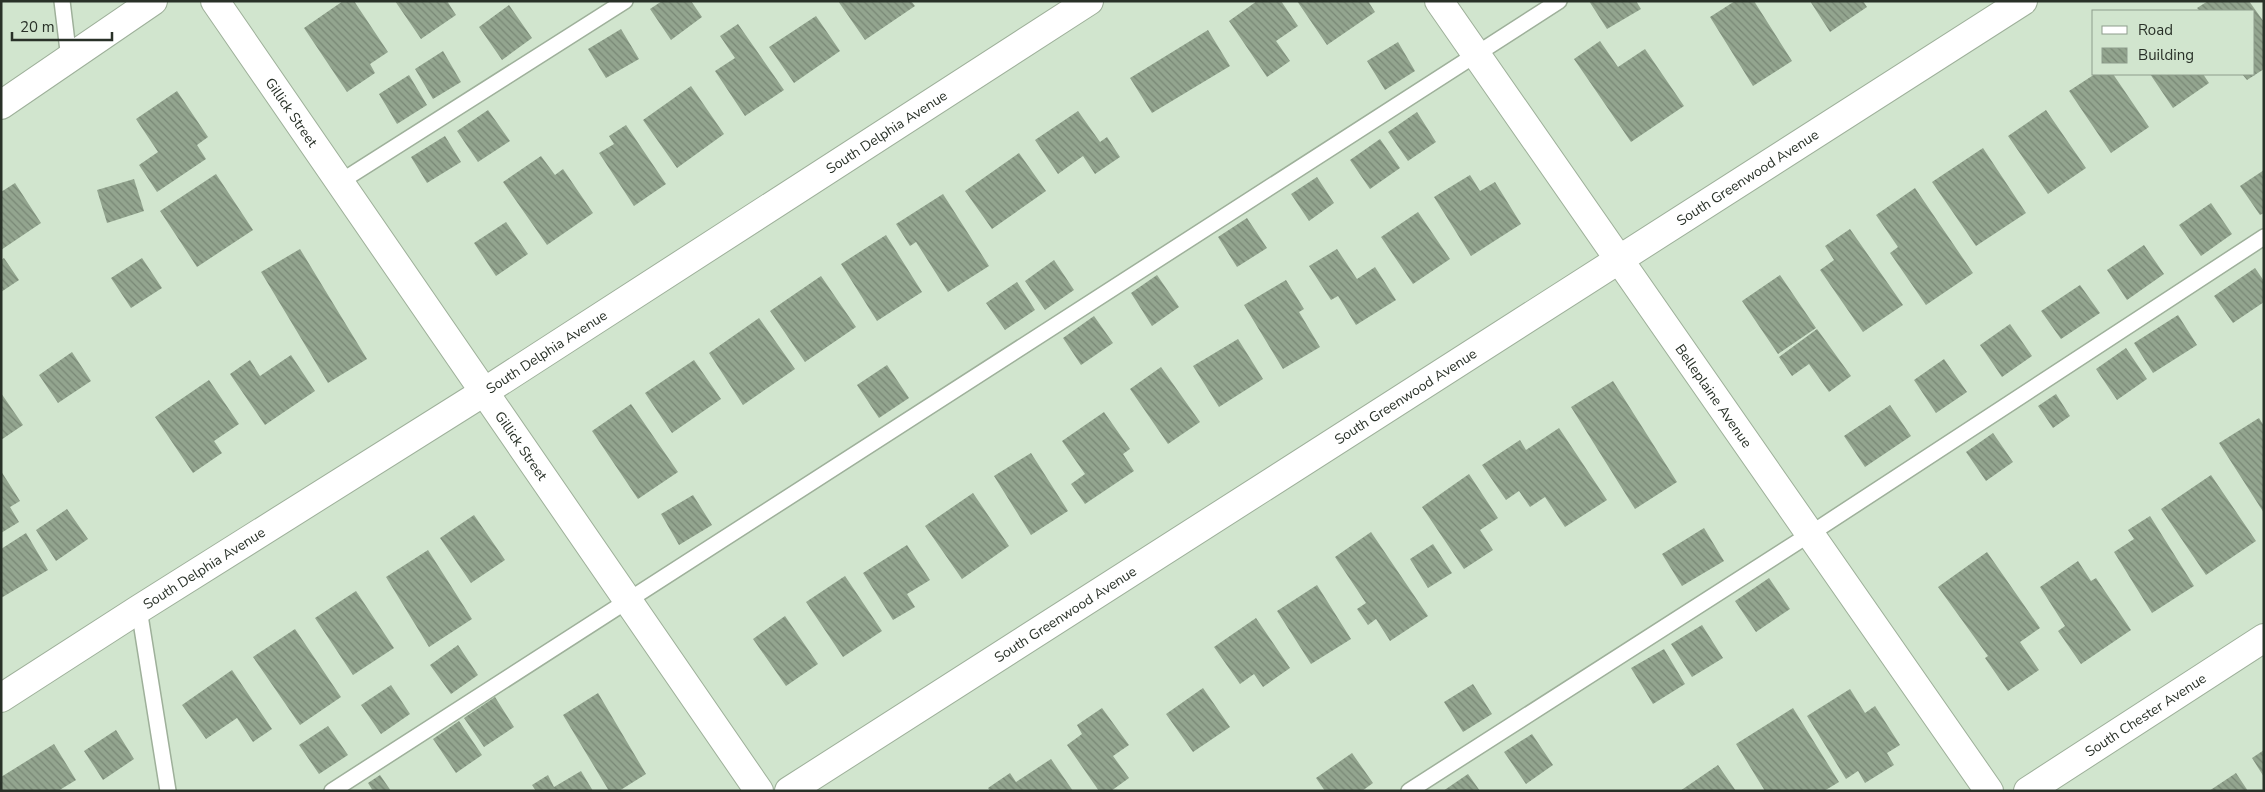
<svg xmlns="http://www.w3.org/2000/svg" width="2265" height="792" viewBox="0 0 2265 792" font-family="'Nunito Sans',sans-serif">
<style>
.building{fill:url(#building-back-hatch)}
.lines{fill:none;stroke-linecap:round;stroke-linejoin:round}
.service-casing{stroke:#9eb09a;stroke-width:18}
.minor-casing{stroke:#9eb09a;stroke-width:30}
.service{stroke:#fff;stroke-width:15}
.minor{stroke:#fff;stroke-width:28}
.labels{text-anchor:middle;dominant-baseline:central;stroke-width:4.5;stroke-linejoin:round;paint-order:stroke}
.street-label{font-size:14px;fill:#293128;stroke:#d1e5ce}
</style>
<defs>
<pattern id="building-back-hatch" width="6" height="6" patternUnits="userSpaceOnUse" patternTransform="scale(1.25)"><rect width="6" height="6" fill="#93a58f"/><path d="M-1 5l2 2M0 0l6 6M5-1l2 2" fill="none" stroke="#788775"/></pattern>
</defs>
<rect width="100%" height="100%" fill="#d1e5ce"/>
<path class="building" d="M343,1H354L388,52L370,64L375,73L347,92L304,28Z
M395,1H447L456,15L421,39Z
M662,1H691L702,17L671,40L650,9Z
M838,1H911L915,6L865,40Z
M1257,1H1281L1298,26L1276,41L1290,61L1267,77L1229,21Z
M1297,1H1368L1375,12L1327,45Z
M1589,1H1636L1641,9L1607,29Z
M1735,1H1754L1792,61L1753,86L1710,17Z
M1810,1H1863L1867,7L1830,32Z
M2208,1H2249L2264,22V69L2247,80L2242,74H2254V11H2200L2197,8Z
M509,5L532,38L502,60L479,27Z
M816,16L840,51L794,83L769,47Z
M738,24L784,90L745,116L715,71L735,58L720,36Z
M621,29L639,59L606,78L588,49Z
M1208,30L1230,66L1152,113L1130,78Z
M1600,41L1618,67L1645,49L1684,106L1631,142L1574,59Z
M1398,42L1415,71L1385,90L1367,61Z
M443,51L461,82L433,99L415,69Z
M2095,74H2113L2149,127L2111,153L2069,91Z
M2150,74H2203L2209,83L2173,108Z
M409,75L427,105L397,124L379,94Z
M691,86L724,134L677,168L643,120Z
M177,91L208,137L197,145L206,159L157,192L139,165L158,152L136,119Z
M488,110L510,141L478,162L457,131Z
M2046,110L2086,168L2048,194L2008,136Z
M1078,111L1100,142L1107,137L1120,157L1095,174L1083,156L1058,174L1035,140Z
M1417,112L1436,142L1408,161L1388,132Z
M626,125L666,184L634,206L599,153L614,144L609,136Z
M445,136L461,162L427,183L411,157Z
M1380,139L1400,168L1370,189L1350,160Z
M1983,148L2026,213L1976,246L1932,182Z
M1019,153L1046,191L992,229L965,191Z
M541,156L555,175L563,169L593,213L547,245L503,182Z
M2264,170V213L2260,215L2240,186Z
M216,174L253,230L197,267L160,211Z
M1470,175L1480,191L1495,182L1521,224L1471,256L1434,197Z
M1317,177L1334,203L1309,221L1291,194Z
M134,179L144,211L107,223L97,190Z
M15,183L41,223L1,250V192Z
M1915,188L1973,273L1926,305L1890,253L1898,247L1876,215Z
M943,194L989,266L948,292L916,242L910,246L896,224Z
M2211,203L2232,234L2201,256L2179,225Z
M1418,212L1450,259L1413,284L1381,237Z
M1247,218L1267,248L1237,267L1218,237Z
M506,222L528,254L496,276L474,243Z
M1850,229L1903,305L1863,332L1820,270L1834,260L1825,246Z
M886,235L922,292L877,321L841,264Z
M2144,245L2164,274L2127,300L2107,270Z
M300,249L367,359L328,383L261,272Z
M1337,249L1357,279L1375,267L1396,300L1356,325L1338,296L1331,300L1309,266Z
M4,258L19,280L1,292V260Z
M142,258L162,288L131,308L111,278Z
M1054,260L1074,290L1045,310L1025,281Z
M2255,268L2264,281V302L2233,323L2214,296Z
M1157,275L1179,307L1152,326L1131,293Z
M1780,275L1816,328L1778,354L1742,301Z
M821,276L856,327L805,362L770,311Z
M1286,280L1304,309L1299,312L1320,347L1283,369L1244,305Z
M1017,282L1035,310L1005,330L986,303Z
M2080,285L2100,313L2061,339L2041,311Z
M2178,315L2197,345L2153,373L2134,343Z
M1094,316L1113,343L1081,365L1063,338Z
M759,318L795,369L743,405L709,353Z
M2010,324L2032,356L2002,377L1980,345Z
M1817,329L1851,376L1829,392L1809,364L1792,376L1779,357Z
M1238,339L1263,379L1219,407L1193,366Z
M2126,348L2147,379L2117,400L2096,369Z
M72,352L91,381L58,403L39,375Z
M291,355L315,391L265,425L230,374L250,360L260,376Z
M1944,359L1967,392L1936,413L1914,380Z
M694,360L721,399L672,433L645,393Z
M887,365L909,398L879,418L857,385Z
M1161,367L1200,422L1168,444L1130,389Z
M209,380L239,424L214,441L222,453L193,473L155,417Z
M1613,381L1677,482L1635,509L1571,407Z
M1,393L23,425L1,440Z
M2056,394L2070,416L2053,428L2038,406Z
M631,404L678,472L638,499L592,431Z
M1890,405L1911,436L1865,467L1844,436Z
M1104,412L1130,449L1123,454L1134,471L1085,504L1071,484L1085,474L1062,441Z
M2259,418L2264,426V513L2219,443Z
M1559,428L1607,500L1565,527L1545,497L1530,507L1519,491L1506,500L1482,465L1520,440L1526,450Z
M1993,433L2013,462L1986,481L1966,452Z
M1031,453L1068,511L1031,535L994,476Z
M1,471L20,501L10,507L19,522L1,533Z
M1469,474L1498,518L1480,530L1493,550L1464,569L1422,507Z
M2211,475L2256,541L2206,575L2161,509Z
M973,493L1009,546L962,579L925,526Z
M693,495L712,525L679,545L661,514Z
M67,509L88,539L56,561L36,530Z
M474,515L505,560L471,583L440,538Z
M2150,516L2194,586L2152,613L2114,552L2134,539L2128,530Z
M1704,528L1724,561L1682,586L1662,554Z
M1371,532L1428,616L1390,641L1376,619L1368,625L1357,609L1366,603L1335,557Z
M26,533L48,570L1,598V549Z
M1433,544L1452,573L1428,588L1410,559Z
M907,545L930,580L907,594L915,607L893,620L863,573Z
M428,550L472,619L429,647L386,577Z
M1987,552L2040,628L2020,642L2039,670L2008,691L1985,658L1988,656L1938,587Z
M2078,561L2091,581L2096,578L2131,630L2081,664L2058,631L2065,626L2040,587Z
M845,576L882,631L843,657L806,602Z
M1769,578L1790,609L1756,632L1735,601Z
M1317,585L1351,639L1311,664L1277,611Z
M356,591L394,648L353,675L315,618Z
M785,616L818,664L786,686L753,639Z
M1256,618L1290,668L1263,687L1254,674L1240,684L1214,647Z
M1702,625L1723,658L1692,677L1671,644Z
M295,629L341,697L300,725L253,657Z
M458,645L478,675L451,694L430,665Z
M1664,649L1685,684L1653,704L1631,668Z
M232,670L272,729L253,742L237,718L206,739L182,705Z
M1473,684L1492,714L1463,732L1444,702Z
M391,685L410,714L381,734L361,705Z
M1203,688L1230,727L1193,752L1166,714Z
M1850,689L1865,713L1875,706L1900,745L1887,753L1894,765L1865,783L1858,771L1846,779L1807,716Z
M598,693L646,774L619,791H609L563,715Z
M495,697L514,727L484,747L464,718Z
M1102,708L1129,745L1113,756L1129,778L1111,791H1099L1067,745L1082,734L1077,725Z
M1793,708L1839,782L1824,791H1765L1736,744Z
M459,721L482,755L456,773L433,739Z
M328,726L348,755L319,774L299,745Z
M116,730L134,759L103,780L84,751Z
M1532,734L1553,765L1526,784L1504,752Z
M54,744L76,780L58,791H1V777Z
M2264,750V777L2252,758Z
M1352,753L1373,783L1362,791H1325L1316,778Z
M1051,759L1073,791H990L988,788L1010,773L1016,782Z
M1718,765L1736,791H1680Z
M581,771L593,791H536L532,785L548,775L554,787Z
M2236,773L2248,791H2209Z
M1468,774L1480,791H1443Z
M380,775L391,791H373L368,783Z"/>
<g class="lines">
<g class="service-casing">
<path id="service" d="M62,1L69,59
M340,182L625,1
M139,609L168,791
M332,791L1559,1
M1409,791L1810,534L2264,237"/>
</g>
<g class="minor-casing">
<g id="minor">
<path id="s1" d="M215,1L759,791"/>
<path id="s2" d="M1439,1L1989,791"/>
<path d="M1,105L153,1"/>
<path id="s3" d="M1,698L139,609L484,392L1089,1"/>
<path id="s4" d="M789,791L2023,1"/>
<path id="s5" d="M2028,791L2264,638"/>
</g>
</g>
<use href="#service" class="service"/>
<use href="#minor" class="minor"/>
</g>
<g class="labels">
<g class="street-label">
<text stroke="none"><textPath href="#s1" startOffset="135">Gillick Street</textPath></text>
<text stroke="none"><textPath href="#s3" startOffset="1051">South Delphia Avenue</textPath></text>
<text stroke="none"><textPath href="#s4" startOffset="1138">South Greenwood Avenue</textPath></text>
<text stroke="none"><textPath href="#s3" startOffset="646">South Delphia Avenue</textPath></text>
<text stroke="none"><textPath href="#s4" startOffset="732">South Greenwood Avenue</textPath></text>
<text stroke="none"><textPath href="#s2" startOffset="481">Belleplaine Avenue</textPath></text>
<text stroke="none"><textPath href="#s1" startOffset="540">Gillick Street</textPath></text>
<text stroke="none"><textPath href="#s3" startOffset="241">South Delphia Avenue</textPath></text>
<text stroke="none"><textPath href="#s4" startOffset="328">South Greenwood Avenue</textPath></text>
<text stroke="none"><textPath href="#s5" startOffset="140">South Chester Avenue</textPath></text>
</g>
</g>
<rect width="2265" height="792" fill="none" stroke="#293128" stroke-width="5"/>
<rect x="2092" y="10" width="162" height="65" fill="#d1e5ce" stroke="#8e9d8c"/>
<rect x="2102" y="26" width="25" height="8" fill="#ffffff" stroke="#8e9d8c"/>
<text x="2138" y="35" font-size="15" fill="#293128">Road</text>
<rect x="2102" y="48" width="25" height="15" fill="url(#building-back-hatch)" stroke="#8e9d8c"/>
<text x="2138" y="60" font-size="15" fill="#293128">Building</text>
<path d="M12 32v8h100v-8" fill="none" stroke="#293128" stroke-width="2.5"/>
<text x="20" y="32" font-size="15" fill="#293128" stroke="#d1e5ce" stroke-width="4" paint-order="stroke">20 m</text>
</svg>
